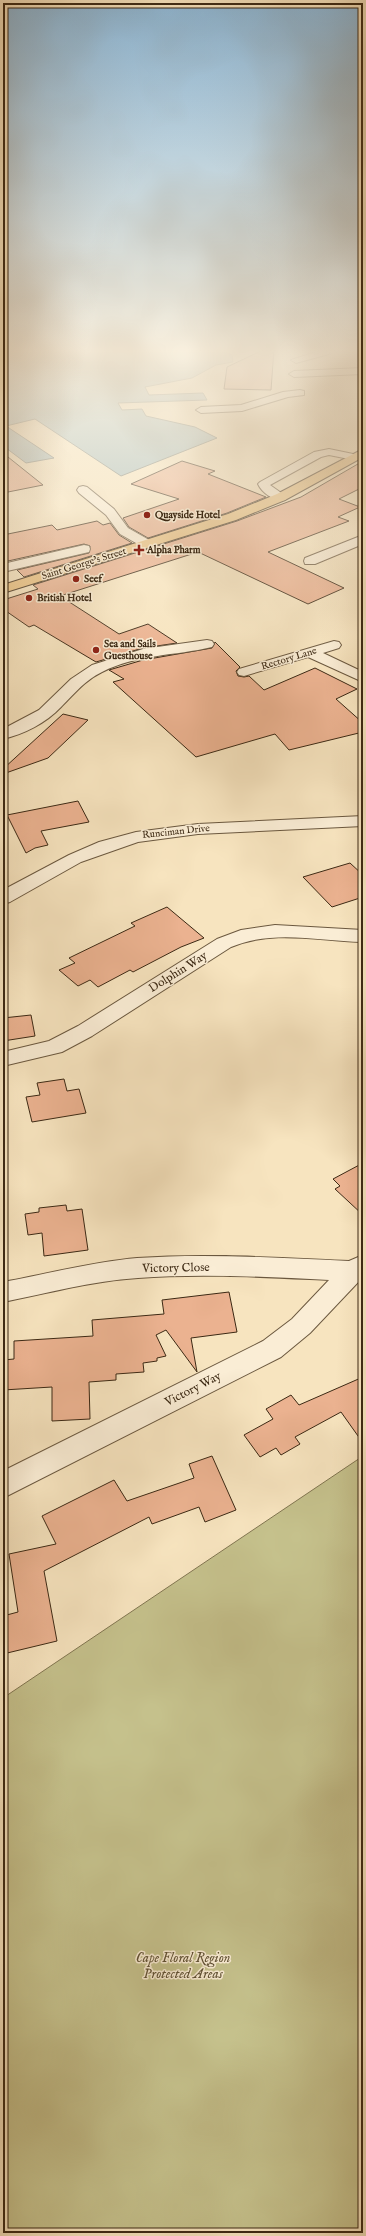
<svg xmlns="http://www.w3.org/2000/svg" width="366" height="2236" viewBox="0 0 366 2236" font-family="'IM FELL English',serif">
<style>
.green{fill:#c5c18c;stroke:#807550}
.water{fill:#a3bbbd;stroke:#7a8179}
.building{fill:#ebb290;stroke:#3c2914}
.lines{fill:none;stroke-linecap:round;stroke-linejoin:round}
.minor-casing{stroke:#6b583f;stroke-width:2}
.major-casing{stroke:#3c2914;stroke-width:2}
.minor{fill:#faedd5;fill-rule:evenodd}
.major{fill:#ecc280;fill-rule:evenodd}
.poi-dot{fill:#8f2418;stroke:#faedd5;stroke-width:1.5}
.labels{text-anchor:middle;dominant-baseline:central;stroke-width:3;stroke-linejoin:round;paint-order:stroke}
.far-poi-label{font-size:10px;font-weight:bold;fill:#3c2914;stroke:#faedd5;text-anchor:start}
.far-street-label{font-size:10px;fill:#3c2914;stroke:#faedd5}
.street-label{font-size:12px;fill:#3c2914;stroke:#faedd5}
.near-park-label{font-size:14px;font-style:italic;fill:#5e4f32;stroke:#faedd5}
</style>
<rect width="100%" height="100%" fill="#f7e4bf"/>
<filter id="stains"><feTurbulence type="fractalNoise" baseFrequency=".005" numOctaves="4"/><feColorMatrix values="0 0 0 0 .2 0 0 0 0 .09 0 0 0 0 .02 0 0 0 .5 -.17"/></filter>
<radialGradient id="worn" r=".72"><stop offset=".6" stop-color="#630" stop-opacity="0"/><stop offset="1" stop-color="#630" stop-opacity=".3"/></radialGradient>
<path class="green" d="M363,1456V2233H3V1698Z"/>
<path class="water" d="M3,349H218L232,355L233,362L216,365L192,378L145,387L149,395L203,393L207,400L118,403L122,410L142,409L146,416L195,427L217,438L121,476L35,419L6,426L54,458L26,463L6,448L3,449Z"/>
<path class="building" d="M265,349H274L271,390L224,389L227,367Z
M3,453L43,485L3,493Z
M182,461L215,471L208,474L266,497L227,513L148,538L129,527L123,518L179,499L131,484Z
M363,461V487L339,499L360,507L338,517L349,521L268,552L344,588L308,604L198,552L60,596L119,634L148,624L177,643L143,648L96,662L34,625L29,627L3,609V600L38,589L33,585L237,521L301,497Z
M97,521L103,525L110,523L119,535L132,543L24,577L17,570L89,553L90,546L84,544L8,561L3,557V535L52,525L57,530Z
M215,642L240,667L236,671L238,676L244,677L249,676L264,690L315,668L357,689L336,699L363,723V732L289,750L275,734L196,757L113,682L124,679L109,670L143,660L212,648Z
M63,714L88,720L48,758L3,774V769Z
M78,801L89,822L41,831L48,845L35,848L26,853L7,815Z
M350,863L363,875V897L332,907L303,877Z
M167,907L204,938L181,947L133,972L130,970L98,987L90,980L78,986L59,970L75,963L69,958L135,926L131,923Z
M31,1015L35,1036L3,1041V1018Z
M64,1079L67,1091L79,1089L86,1113L32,1122L26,1097L40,1095L37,1083Z
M363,1163V1215L335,1189L340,1186L333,1179Z
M66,1205L67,1211L82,1209L88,1250L44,1256L42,1233L28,1235L25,1214L39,1212V1208Z
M229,1292L237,1332L191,1338L197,1372L166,1330L156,1335L166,1356L157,1358V1361L143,1363L144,1372L116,1374V1380L89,1382L90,1419L52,1421V1387L3,1390V1360L14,1359V1341L93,1336L92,1320L164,1314L162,1300Z
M363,1377V1443L341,1412L295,1437L300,1444L281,1455L276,1448L260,1457L244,1435L273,1419L266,1409L291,1395L299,1405Z
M212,1456L236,1510L205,1522L199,1507L152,1524L149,1517L44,1571L57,1641L3,1654V1616L18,1612L9,1554L56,1544L42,1516L114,1480L127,1501L194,1478L189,1464Z"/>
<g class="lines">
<g class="minor-casing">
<path id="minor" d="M326,349L329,350V354L296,363L291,360Z
M363,368V374L294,377L289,374L294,371Z
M300,390L304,391V395L288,397L242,411L201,413L196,410L201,407L241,405L283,392Z
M329,449L358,455L360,457L354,460L329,455L321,457L270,485L287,497L285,500C275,502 262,493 258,484L260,482L314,452Z
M83,486L87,487L114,509L128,528L151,541L153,544L151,547H143L120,534L106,515L79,493L77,490L79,487Z
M363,535V544L315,564H305L304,561L305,558Z
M84,545L89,546L90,549L89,552L3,572V564Z
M207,640L212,641L214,644L212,647C175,656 137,654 102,672C85,680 75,693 61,707C46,723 24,734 3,739V729L39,710L71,679L92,665L143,649Z
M334,641L339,642L341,645L339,648L323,653L363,672V682L308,657L244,676L239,675L237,672L239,669Z
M363,816V826L198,834L138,842L81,862L10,902L3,904V890L69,855L99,842L136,832L198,824Z
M275,925L363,930V942C318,941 274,929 231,947L92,1036L62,1052L3,1066V1052L49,1041L78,1026L217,939L241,930Z
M363,1255V1277L310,1333L281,1357L3,1498V1471L263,1341L292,1319L329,1280C265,1277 201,1273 138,1278C92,1281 48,1293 3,1302V1282C47,1274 92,1262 137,1258C207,1253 279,1258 349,1261Z"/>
</g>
<g class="major-casing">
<path id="major" d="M363,449V457L285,500L236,520L3,593V585L228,514L277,494Z"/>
</g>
<use href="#minor" class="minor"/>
<use href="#major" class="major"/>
</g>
<linearGradient id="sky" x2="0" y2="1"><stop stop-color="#8cb7d7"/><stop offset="0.53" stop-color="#fbf3e2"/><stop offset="1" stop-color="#fbf3e2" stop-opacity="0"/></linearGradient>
<rect width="366" height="662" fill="url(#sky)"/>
<g class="poi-dot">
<circle cx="147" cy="515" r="4"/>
<path d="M137 544h4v4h4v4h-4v4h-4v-4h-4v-4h4z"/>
<circle cx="76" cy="579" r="4"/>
<circle cx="29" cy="598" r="4"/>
<circle cx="96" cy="650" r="4"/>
</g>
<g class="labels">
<g class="far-poi-label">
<text x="155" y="515">Quayside Hotel</text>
<text x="147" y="550">Alpha Pharm</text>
<text x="84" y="579">Seef</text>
<text x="37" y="598">British Hotel</text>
<text x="104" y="644">Sea and Sails<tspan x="104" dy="12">Guesthouse</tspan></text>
</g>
<g class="far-street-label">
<text transform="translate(84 564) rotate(-17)">Saint George's Street</text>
<text transform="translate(289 659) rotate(-17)">Rectory Lane</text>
<text transform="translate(176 832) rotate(-6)">Runciman Drive</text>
</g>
<g class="street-label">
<text transform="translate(178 972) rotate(-32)">Dolphin Way</text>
<text transform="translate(176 1268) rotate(-1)">Victory Close</text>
<text transform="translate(193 1389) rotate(-27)">Victory Way</text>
</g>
<g class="near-park-label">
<text x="183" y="1958">Cape Floral Region<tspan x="183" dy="16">Protected Areas</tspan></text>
</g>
</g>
<rect width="366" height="2236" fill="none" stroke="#f7e4bf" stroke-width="16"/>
<rect x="4" y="4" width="358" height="2228" fill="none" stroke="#3c2914" stroke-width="2"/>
<rect x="8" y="8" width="350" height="2220" fill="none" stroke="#3c2914"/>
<rect width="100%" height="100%" filter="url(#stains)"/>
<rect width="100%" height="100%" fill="url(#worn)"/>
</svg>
